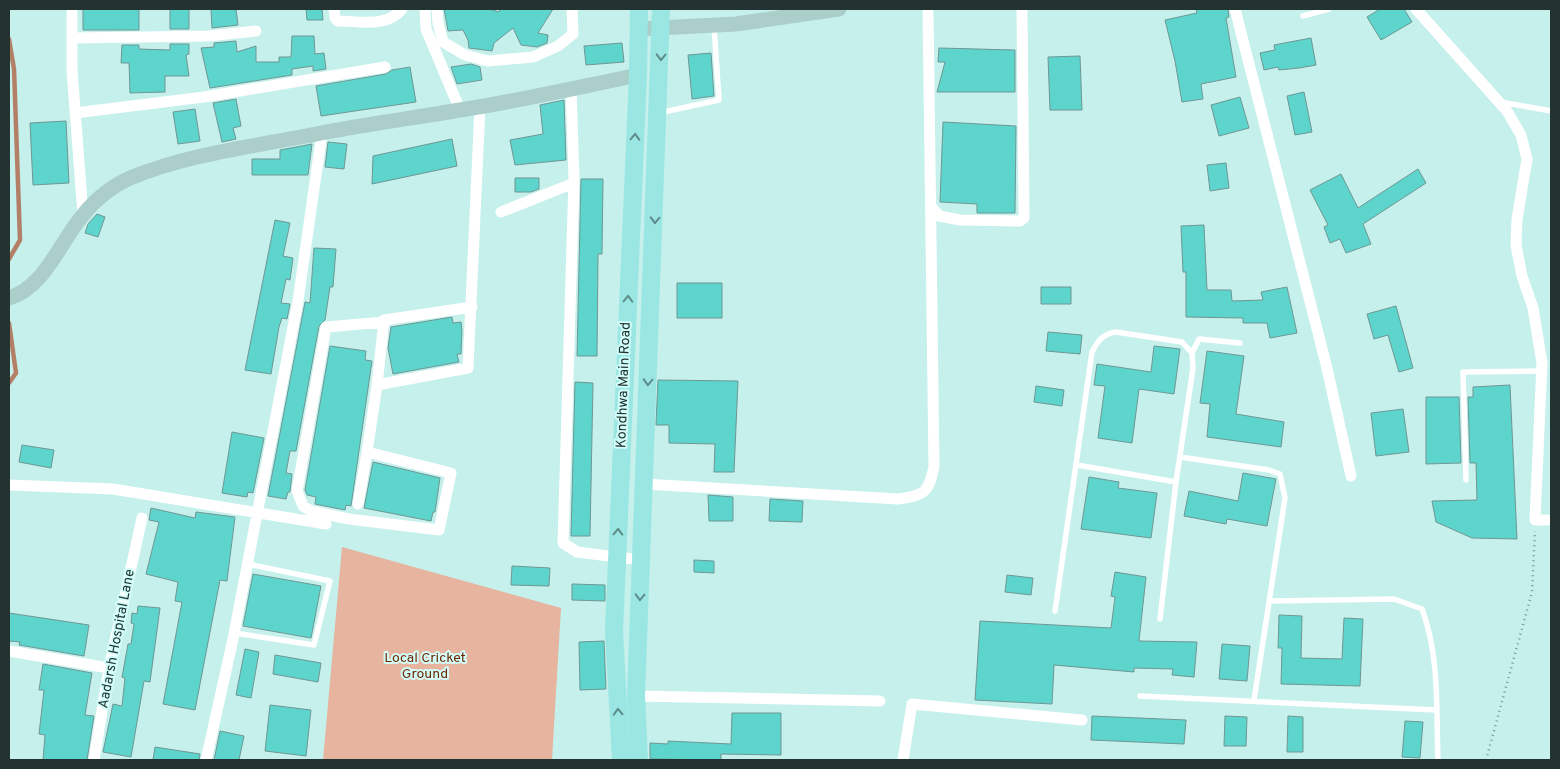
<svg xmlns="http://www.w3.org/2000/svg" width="1560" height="769" viewBox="0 0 1560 769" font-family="Overpass,sans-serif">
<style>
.green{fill:#e6b49f}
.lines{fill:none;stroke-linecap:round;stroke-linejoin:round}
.stream{stroke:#b37f67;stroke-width:4.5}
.building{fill:#5dd4cc;stroke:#6f9794}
.path{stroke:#779593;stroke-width:2.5;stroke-dasharray:1 4;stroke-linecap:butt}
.lane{stroke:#fff;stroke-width:5.5}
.street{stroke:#fff;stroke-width:11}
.secondary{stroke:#abcecb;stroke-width:15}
.primary{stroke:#9ae6e2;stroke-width:18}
.oneway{stroke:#5e8c8a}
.labels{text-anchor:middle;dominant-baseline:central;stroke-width:4;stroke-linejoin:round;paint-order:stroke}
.street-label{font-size:14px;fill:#223332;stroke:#d2fefa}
.park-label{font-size:14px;fill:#6e2700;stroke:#d2fefa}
</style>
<rect width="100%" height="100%" fill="#c5f0ec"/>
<path class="green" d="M342,547L561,608L552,760H323Z"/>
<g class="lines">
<path class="stream" d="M9,39L14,69L20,240L9,259
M9,323L16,373L9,383"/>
</g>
<path class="building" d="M83,9H139V30H83Z
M170,9H189V29H170Z
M211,9H236L238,25L212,28Z
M306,9H322L323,20H307Z
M444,9H490L499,12L500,9H553L538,33L548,35L547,43L537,47L521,45L513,28L494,43L492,51L469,48L468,40L463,30L448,31Z
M1196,9H1228L1229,17L1226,18L1236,77L1201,84L1203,99L1182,102L1175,61L1165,20L1197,13Z
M1380,9H1404L1412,22L1381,40L1367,17Z
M292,36H314L315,54L324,53L326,69L313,71V66L292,69V75L210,88L201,48L214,47V43L236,41L237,52L256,46V62H279V57H291Z
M1311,38L1316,65L1299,68L1279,70L1278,67L1264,70L1260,53L1275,50L1274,45Z
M622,43L624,62L586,65L584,46Z
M170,44H189V54L186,55L189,76H165V92L130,93L129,63H121L122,45H139V49L170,50Z
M939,48L1015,50V92H937L945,62H938Z
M711,53L714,96L692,99L688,55Z
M1080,56L1082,110H1050L1048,57Z
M471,64L480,67L482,80L457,84L451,67Z
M410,67L416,102L321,116L316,86L386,74L392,70Z
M1304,92L1312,132L1295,135L1287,96Z
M1240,97L1249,128L1219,136L1211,105Z
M236,99L241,126L233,128L236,139L222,142L213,103Z
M564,100L566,160L515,165L510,140L543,134L540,105Z
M195,109L200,141L178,144L173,112Z
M66,121L69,183L33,185L30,123Z
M943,122L1016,126L1015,213H977V204L940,202Z
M452,139L457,166L372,184L373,156Z
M328,142L347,144L344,169L325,167Z
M312,144L308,175H252V159H280V150Z
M1226,163L1229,188L1210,191L1207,165Z
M1418,169L1426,183L1363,224L1371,244L1346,253L1340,239L1330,243L1324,227L1328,225L1310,190L1341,174L1358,208Z
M515,178H539V189L531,192H515Z
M581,179H603L602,254H598L597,356H577Z
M97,214L105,217L98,237L85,233L88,224Z
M275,220L290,223L283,256L293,258L290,280L286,279L281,303L290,304L287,319L282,318L279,327L271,374L245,370Z
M1204,225L1207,290H1231L1232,301L1263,300L1261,292L1287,287L1297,333L1270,338L1267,323H1243V318L1186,317V272H1183L1181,226Z
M314,248L336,249L333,287H330L325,320L319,326L296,451H290L286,473L292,474L290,492H288L286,499L268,496L305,302L310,303Z
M677,283H722V318H677Z
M1041,287H1071V304H1041Z
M1396,306L1413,368L1399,372L1388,335L1374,339L1367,314Z
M452,317L453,323L461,322L462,330L461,354H457L459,362L393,374L388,348L391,327Z
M1048,332L1082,335L1080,354L1046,351Z
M330,346L366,351L365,360L372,361L351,506L346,505L345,510L315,504L316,497L307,495L305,490Z
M1154,346L1180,349L1174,394L1139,389L1132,443L1098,438L1105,386L1094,385L1097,364L1151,372Z
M1207,351L1244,356L1236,414L1284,422L1281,447L1207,437L1210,404L1200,403Z
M658,380L738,381L734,472H714L715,444L669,443V425H656Z
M575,382L593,383L590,536H571Z
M1510,385L1517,539L1472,538L1436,522L1432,501L1477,500L1476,463H1470L1468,397H1473V387Z
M1036,386L1064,390L1062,406L1034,402Z
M1426,397H1459L1461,463L1426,464Z
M1403,409L1409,452L1376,456L1371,413Z
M232,432L264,438L253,493L248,492L247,497L222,493Z
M22,445L54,450L51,468L19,462Z
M373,462L440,478L435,512H433L431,521L364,508Z
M1243,473L1276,479L1267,526L1227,519L1226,524L1184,516L1189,491L1238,501Z
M1089,477L1119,482L1118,488L1157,493L1151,538L1081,529Z
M708,495L733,497V521H709Z
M770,499L803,501L802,522L769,521Z
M151,508L195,518L196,512L235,517L227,581L220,580L195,710L163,704L182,602L175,601L178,582L146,574L159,522L149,520Z
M694,560L714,561V573L694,572Z
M512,566L550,568L549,586L511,585Z
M1115,572L1146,577L1139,641L1197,642L1194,677L1172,675L1173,669L1134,668V672L1054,665L1052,704L975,700L980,621L1111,628L1115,597L1111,596Z
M253,574L321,586L311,638L243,626Z
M1007,575L1033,578L1031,595L1005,592Z
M572,584L605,585V601L572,600Z
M138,606L160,608L150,682L144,681L131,757L103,752L113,704L122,706L125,678L122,677L128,644H131L134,624L131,623L132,613L137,614Z
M9,613L89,625L84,656L19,645L20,642L9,641Z
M1279,615L1302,616L1301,658L1342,659L1344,618L1363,619L1360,686L1281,684L1282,648H1278Z
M604,641L606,689L580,690L579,642Z
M1222,644L1250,646L1247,681L1219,679Z
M245,649L259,652L251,698L236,695Z
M275,655L321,663L318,682L273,674Z
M43,664L92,673L85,715L94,716L87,760H43L45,735L39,734L44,690H39Z
M270,705L311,710L306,756L265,751Z
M732,713H781V755L721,754V760L650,759V743L668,744V741L731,744Z
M1092,716L1186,720L1184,744L1091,740Z
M1225,716L1247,717L1246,746H1224Z
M1288,716L1303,717V752H1287Z
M1405,721L1423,722L1420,758L1402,757Z
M220,731L244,736L239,760H214Z
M155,747L200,754L199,760H153Z"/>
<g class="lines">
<path class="path" d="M1486,760L1532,592L1535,531"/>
<path class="lane" d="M1303,16L1329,9
M1501,102L1551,111
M659,113L719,100L714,26
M1192,353L1199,339L1240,343
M1180,457L1269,470L1280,474L1285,498L1254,700
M1077,465L1176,482
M1466,480L1463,372L1542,371
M1270,601L1394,599L1422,609C1440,657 1436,710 1438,760
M1055,611L1092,352C1098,340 1103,334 1116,332L1182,342L1192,353L1193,368L1176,482L1160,619
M234,633L314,645L330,581L248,564
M1140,696L1436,710"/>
<path class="street" d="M72,9V70L83,215
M334,9L335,18L338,21C360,21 387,28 402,9
M425,9L426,29L460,110
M437,9L438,23L443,42L465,55L488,61L533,57L558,46L573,34L572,9
M1235,9L1326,364L1351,476
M1416,9L1507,111L1521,135L1527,159L1517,219L1516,245L1522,276L1533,308L1542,363L1535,520H1551
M72,38L209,36L256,31
M571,89L574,178L563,543L577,552L641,560
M75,113L204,97L385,67
M931,206L939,216L960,220L1020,221L1024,218L1022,9
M501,212L574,183
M384,322L326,327L297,491L303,506L311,511L349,519L439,530L451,473L367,452L377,385L468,368L480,106
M377,385L384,320L472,307
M644,484L898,499C924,495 928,494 934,467L928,9
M9,485L113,489L326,524
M358,504L367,452
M9,651L109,668
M636,696L880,701
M94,760L109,668L142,518
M206,760L233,639L298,301L322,133
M903,760L912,704L1082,720"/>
<path class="secondary" d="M638,29L736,24L839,9
M9,298C45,287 60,242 83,215C95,200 112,186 130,178C190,153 258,146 321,133C367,124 413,118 460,110C519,101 579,87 638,75"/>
<path class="primary" d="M621,760L614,631L638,75L639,9
M639,760L636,696L661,9"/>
</g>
<defs><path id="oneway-chevron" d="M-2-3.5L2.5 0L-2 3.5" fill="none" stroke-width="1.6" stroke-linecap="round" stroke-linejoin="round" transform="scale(1.25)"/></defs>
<g class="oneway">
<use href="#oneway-chevron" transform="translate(661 57) rotate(91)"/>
<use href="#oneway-chevron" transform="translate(635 137) rotate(-88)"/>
<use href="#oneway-chevron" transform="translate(655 220) rotate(92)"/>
<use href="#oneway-chevron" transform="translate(628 299) rotate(-88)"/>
<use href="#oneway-chevron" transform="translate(648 382) rotate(92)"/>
<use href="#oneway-chevron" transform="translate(618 532) rotate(-88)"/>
<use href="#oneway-chevron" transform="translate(640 597) rotate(92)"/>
<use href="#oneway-chevron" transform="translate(618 712) rotate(-93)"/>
</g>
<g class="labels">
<g class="street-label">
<text transform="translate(624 385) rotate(-88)">Kondhwa Main Road</text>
<text transform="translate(117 639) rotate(-79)">Aadarsh Hospital Lane</text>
</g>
<g class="park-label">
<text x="425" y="658">Local Cricket<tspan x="425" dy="16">Ground</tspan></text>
</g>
</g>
<rect width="1560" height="769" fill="none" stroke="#223332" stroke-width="20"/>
</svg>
